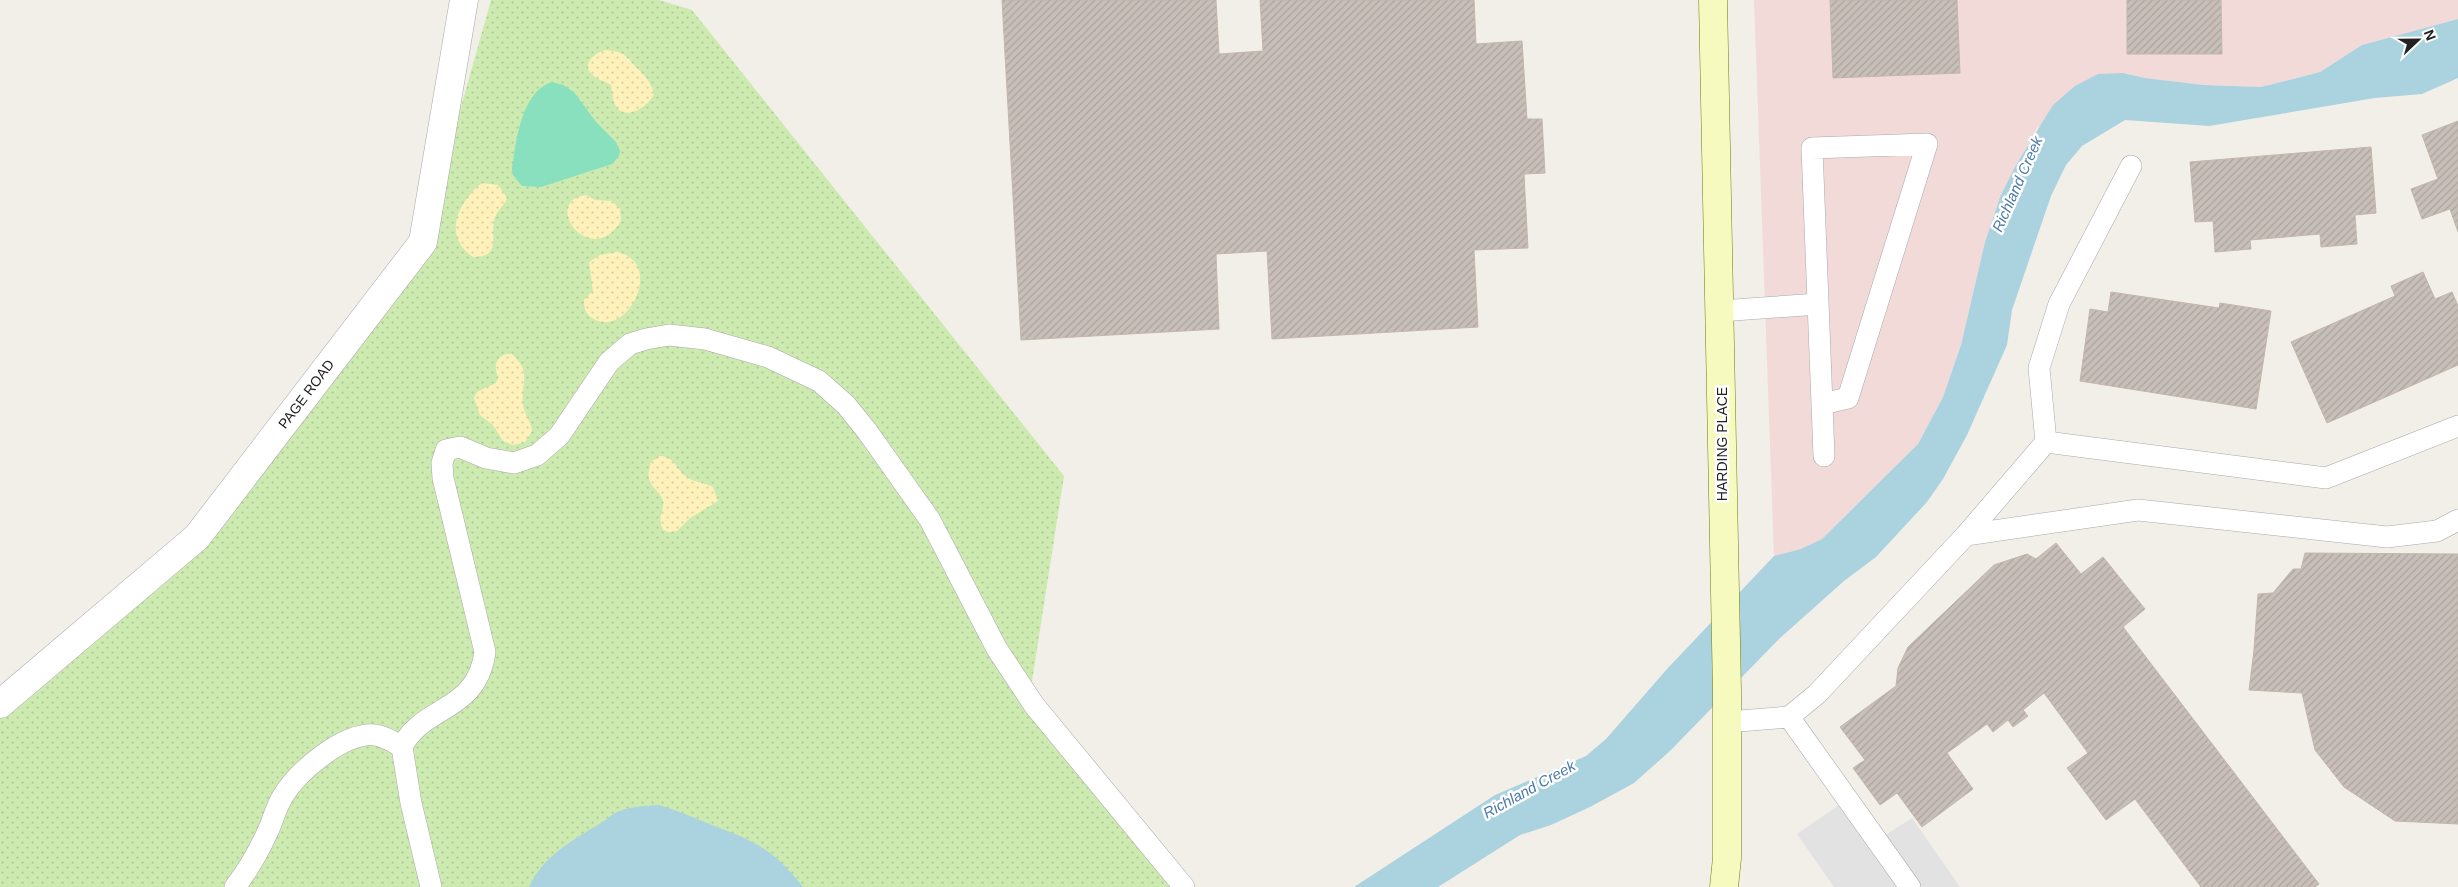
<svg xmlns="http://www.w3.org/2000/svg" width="2458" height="887" viewBox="0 0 2458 887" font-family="Arial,sans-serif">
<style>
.commercial{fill:#f2dad9}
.grass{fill:url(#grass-dots)}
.sand{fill:url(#sand-dots)}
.pitch{fill:#88e0be}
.parking{fill:#e2e2e2}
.water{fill:#aad3df}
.building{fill:url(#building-hatch);stroke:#c4b6ab}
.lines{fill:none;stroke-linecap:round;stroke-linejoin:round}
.service-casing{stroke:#a9a9a9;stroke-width:22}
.minor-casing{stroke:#a9a9a9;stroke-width:29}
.secondary-casing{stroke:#707d05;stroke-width:29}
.service{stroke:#fff;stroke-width:21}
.minor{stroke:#fff;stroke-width:28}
.secondary{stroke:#f7fabf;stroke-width:28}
.labels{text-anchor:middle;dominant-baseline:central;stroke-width:5;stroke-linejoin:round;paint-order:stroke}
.street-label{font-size:14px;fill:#222;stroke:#fff}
.water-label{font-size:15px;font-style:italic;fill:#4a7aab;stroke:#fff}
</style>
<defs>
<pattern id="grass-dots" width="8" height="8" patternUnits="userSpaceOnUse" patternTransform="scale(1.25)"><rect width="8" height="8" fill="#cdebb0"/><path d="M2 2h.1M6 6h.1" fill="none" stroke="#b0c997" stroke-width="1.8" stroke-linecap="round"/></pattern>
<pattern id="sand-dots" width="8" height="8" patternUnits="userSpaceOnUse" patternTransform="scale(1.25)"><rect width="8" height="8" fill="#fff1ba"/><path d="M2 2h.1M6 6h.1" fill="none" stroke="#dacea0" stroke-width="1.8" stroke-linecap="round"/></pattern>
<pattern id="building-hatch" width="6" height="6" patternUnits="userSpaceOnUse" patternTransform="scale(1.25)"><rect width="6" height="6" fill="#c7bfb8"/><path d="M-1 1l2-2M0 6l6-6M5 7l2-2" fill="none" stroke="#aba49e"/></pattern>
</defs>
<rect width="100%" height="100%" fill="#f2efe9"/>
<path class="commercial" d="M1754,0H2458V19L2362,45L2320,72L2261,87L2204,85L2145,78L2123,73L2037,128L2000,197L1985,242L1961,345L1943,397L1918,444L1822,539L1801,549L1774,556Z"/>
<path class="grass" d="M491,0H659L692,10L1064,476L1030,694L1193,887H0V704L197,537L423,242Z"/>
<path class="sand" d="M606,50C627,52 626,57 639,70C647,78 651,83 654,94C649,105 629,120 618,109C612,102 613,93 611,85C605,81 598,80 593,75C580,65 594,53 606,50Z
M482,183L498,185L507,198C505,205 499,208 496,215C487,232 505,257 473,257C442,236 458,202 482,183Z
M586,195L595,200L612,201L620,209L621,221C590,271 540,201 586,195Z
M617,252C666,262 627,339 594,319C586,315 584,309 584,300L593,291L589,262L600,255Z
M506,354H512C533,373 520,383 523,405C524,414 531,421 532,431L525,442L513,445L503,441L493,425L480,415L474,398L477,392L496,383L498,377C494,366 495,359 506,354Z
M660,456C674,457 676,468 685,476C694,483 704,482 713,487L718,501L690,518L677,531L669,532L663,530C657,516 664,514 663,502C661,487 642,489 651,462Z"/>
<path class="pitch" d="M552,82L563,85L574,92L596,122L616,142L620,151L619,156L612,164L541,187L522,186L513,175L512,169C516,141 521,92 552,82Z"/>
<path class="parking" d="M1855,794L1884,836L1912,818L1960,887H1834L1797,834Z"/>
<path class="water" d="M2458,19V78L2422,94L2375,98L2209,126L2125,120L2082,146L2066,165L2051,196L2012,310L2007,345L1967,435L1943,479L1927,502L1876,557L1844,581L1779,639L1670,751L1634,783L1590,807L1551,825L1520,835L1438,887H1354L1495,795L1586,756L1606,739L1667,669L1774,556L1801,549L1822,539L1918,444L1943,397L1961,345L1985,242L2000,197L2016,165L2053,105L2075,86L2098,74L2123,73L2145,78L2204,85L2261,87L2320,72L2362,45Z
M659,805C679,811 697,819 717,827C758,842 775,852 803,887H529C543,856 573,840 601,823C607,819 613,813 620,811C632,806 646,806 659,805Z"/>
<path class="building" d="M1002,0H1216L1219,54L1263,51L1260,0H1474L1476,44L1522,41L1527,119H1542L1545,173L1524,174L1528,248L1474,250L1478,327L1272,339L1267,251L1216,254L1219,329L1021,340Z
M1830,0H1957L1960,73L1833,78Z
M2127,0H2221L2222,54H2127Z
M2458,121V232L2450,209L2422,219L2411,189L2438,179L2422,135Z
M2371,147L2376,213L2355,215L2357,244L2321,247L2320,234L2250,240L2251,249L2215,252L2213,221L2195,222L2190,162Z
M2423,272L2435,299L2452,292L2458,306V365L2327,423L2291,342L2395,296L2391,286Z
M2111,292L2219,308L2220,303L2271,311L2256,409L2080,381L2090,309L2108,312Z
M2056,543L2081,574L2103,557L2145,609L2123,627L2319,884L2315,887H2201L2135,799L2106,820L2067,768L2088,753L2044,693L2023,710L2028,716L2013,727L2008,720L1993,732L1987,724L1947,753L1973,789L1922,827L1897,793L1880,805L1853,768L1865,760L1840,727L1896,686L1898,668L1908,647L1994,565L2027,554L2036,559Z
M2305,553L2458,554V824L2395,821L2344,787L2315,750L2302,693L2249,690L2254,650L2258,594L2273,593L2293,569H2301Z"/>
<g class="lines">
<g class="service-casing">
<path id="service" d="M1720,311L1818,304
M1822,404L1848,398L1927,144L1812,148L1824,456
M2046,442L2039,368L2059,304L2131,166
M1966,535L2138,510L2387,537L2437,531L2458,520
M1789,717L1910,887
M1727,722L1789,717L1817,694L1966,535L2046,442L2326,478L2458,426
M235,887C248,870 259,851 268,831C273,820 276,807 283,796C298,771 344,732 375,735C384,736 394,742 402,747
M431,887L411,803L402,747C422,705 477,713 485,652L443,478L442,463L446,450L460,447L486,458L514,463L537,455L559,436L609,362L630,344L646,339L669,335L705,339L768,357L819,381L846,405L867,431L930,520L997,649L1034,705L1184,887"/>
</g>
<g class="minor-casing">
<path id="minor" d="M0,704L197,537L423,242L464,0"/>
</g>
<g class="secondary-casing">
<path id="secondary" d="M1713,0L1727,691V858L1724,887"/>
</g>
<use href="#service" class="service"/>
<use href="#minor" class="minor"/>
<use href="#secondary" class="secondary"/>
</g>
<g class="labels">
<g class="street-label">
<text transform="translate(306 394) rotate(-53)">PAGE ROAD</text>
<text transform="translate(1722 444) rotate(-90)">HARDING PLACE</text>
</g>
<g class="water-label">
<text transform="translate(2017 184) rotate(-66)">Richland Creek</text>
<text transform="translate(1529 789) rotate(-29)">Richland Creek</text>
</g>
</g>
<g transform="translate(2418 40) rotate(68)" stroke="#ffffff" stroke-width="4" paint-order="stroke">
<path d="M0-4L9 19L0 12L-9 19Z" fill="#222222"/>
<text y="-8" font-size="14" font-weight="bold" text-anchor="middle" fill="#222222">N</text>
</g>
</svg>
